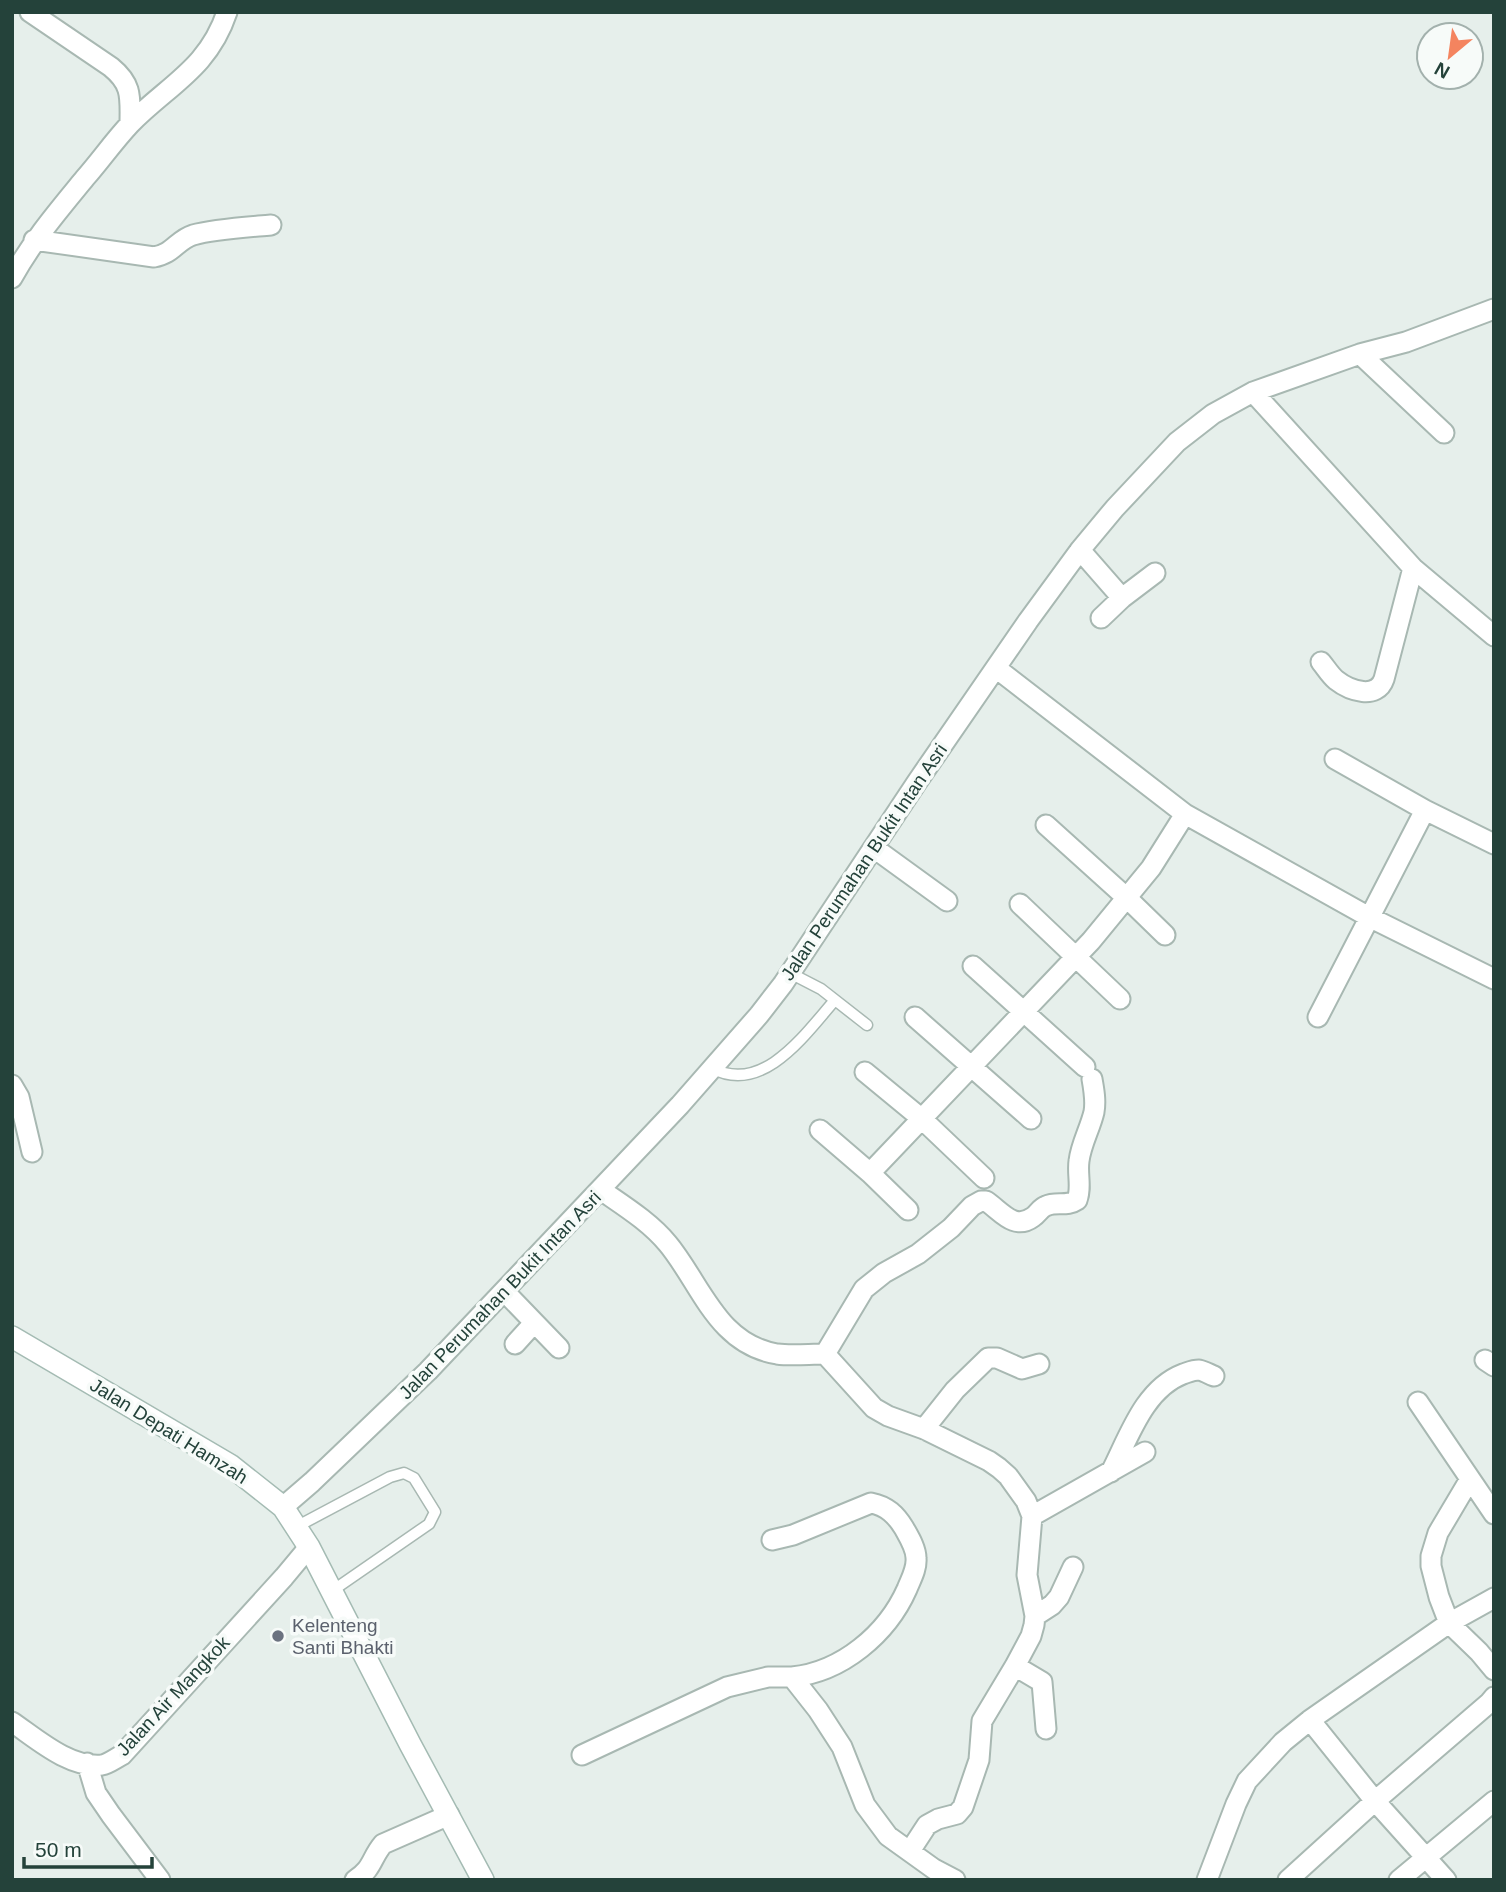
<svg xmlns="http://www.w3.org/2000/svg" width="1506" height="1892" viewBox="0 0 1506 1892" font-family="Arial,sans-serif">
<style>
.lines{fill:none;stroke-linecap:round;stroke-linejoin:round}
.lane-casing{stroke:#a8b8b2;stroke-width:13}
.street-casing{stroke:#a8b8b2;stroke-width:23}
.secondary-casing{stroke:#a4bbb3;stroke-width:24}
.lane{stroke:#fff;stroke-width:10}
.street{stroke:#fff;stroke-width:19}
.secondary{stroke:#fff;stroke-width:21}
.worship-dot{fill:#6b7280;stroke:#f7fbf9;stroke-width:2.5}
.labels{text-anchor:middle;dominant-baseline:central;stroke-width:7;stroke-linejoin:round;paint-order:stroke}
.street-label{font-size:19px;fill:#24423a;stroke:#f7fbf9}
.worship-label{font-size:19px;fill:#5b616d;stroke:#f7fbf9;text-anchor:start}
</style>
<rect width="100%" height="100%" fill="#e6efeb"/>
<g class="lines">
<g class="lane-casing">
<path id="lane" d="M790,973L821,989L867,1025
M712,1068C763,1096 806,1033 835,1000
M296,1527L390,1477L404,1473L414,1478L435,1512L429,1524L332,1591"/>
</g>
<g class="street-casing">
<path id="street" d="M30,12L111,67C133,85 130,98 130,124
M34,240L154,257C173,254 177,240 193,235C214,229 249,227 271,225
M12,278C33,240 58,211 85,178C100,161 114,141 130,124C168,85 208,69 227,12
M1360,354L1444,433
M1253,392L1413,568L1494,636
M1080,550L1122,598
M1101,618L1122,598L1155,573
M1321,662C1326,668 1330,675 1336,680C1350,691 1377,700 1384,679L1413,568
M996,668L1185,814L1369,917L1494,979
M1335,759L1425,810L1494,844
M1046,825L1128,899L1165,935
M874,848L947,901
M1020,904L1120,999
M973,966L1085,1067
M915,1017L1031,1119
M1318,1017L1425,810
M865,1072L922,1119L984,1178
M12,1085L19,1097L32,1152
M820,1130L870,1173L908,1210
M870,1173L1091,941L1151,868L1185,814
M601,1190C624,1206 650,1222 668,1244C701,1284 717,1344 777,1354C792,1356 809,1354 825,1354L874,1408L888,1416L924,1429L989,1461L999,1468L1008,1476L1026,1501L1032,1516L1027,1575L1035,1616L1034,1625L1031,1636L1015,1666L982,1721L979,1760L963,1807L957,1814L938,1819L927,1825L910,1851
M504,1291L559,1348
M515,1344L534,1323
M825,1354L864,1289L884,1273L918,1254L951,1228L972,1206L981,1201H986C1001,1211 1014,1231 1033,1217C1038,1214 1040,1208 1046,1206C1056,1201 1067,1207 1077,1200C1082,1188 1077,1174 1079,1161C1081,1144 1090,1129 1094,1112C1096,1101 1094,1090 1092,1079
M1485,1360L1494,1366
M1418,1402L1494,1514
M924,1429L955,1390L988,1358H997L1022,1369L1039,1364
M1111,1472C1129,1437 1144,1389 1183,1374C1189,1372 1193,1370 1199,1370C1204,1371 1209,1374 1214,1376
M1470,1479L1438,1533L1431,1556V1566L1439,1597L1449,1623L1479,1652L1494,1670
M283,1507L312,1482L428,1371L680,1105L759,1015L783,984L917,782L1028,621L1080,550L1115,508L1177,442L1213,414L1253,392L1360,354L1406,342L1494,309
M1032,1516L1145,1452
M772,1540L793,1535L871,1503C887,1506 896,1515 904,1528C909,1537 916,1548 916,1558C917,1569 911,1579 907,1589C887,1634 842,1672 792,1677L818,1710L842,1747L865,1805L888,1836L934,1869L955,1880
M1035,1616L1052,1605L1059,1597L1073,1567
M1015,1666L1042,1682L1046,1729
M1310,1720L1375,1801L1446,1880
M12,1722C37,1739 69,1768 102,1765C108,1764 116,1758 122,1755L284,1577L309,1547
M582,1755L727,1687L768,1677H792
M87,1763L96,1793L111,1815L160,1880
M355,1880C373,1869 371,1858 383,1844L449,1815
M1207,1880L1236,1804L1247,1781L1283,1742L1310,1720L1449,1623L1494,1598
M1288,1880L1375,1801L1489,1703L1494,1697
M1399,1880L1494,1801"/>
</g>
<g class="secondary-casing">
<path id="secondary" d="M12,1337L230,1465L283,1507L309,1547L410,1744L483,1880"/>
</g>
<use href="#lane" class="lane"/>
<use href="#street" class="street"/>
<use href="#secondary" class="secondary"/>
</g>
<circle class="worship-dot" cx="278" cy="1636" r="7"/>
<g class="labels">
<g class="street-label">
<text transform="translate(864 862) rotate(-56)">Jalan Perumahan Bukit Intan Asri</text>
<text transform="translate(500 1295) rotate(-46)">Jalan Perumahan Bukit Intan Asri</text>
<text transform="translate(169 1431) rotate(32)">Jalan Depati Hamzah</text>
<text transform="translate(173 1696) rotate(-47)">Jalan Air Mangkok</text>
</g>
<g class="worship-label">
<text x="292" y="1625">Kelenteng<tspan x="292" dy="22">Santi Bhakti</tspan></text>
</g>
</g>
<rect width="1506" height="1892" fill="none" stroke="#24423a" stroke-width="28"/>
<g transform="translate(1450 56) rotate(209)"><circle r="33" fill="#f7fbf9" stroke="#a3b1ad" stroke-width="2"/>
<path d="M0-5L12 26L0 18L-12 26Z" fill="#f4845f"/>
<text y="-10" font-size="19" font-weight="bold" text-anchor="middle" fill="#24423a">N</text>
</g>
<path d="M24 1857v10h128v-10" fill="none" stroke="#24423a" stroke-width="3.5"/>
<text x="35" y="1857" font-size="21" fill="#24423a" stroke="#f7fbf9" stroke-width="5" paint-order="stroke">50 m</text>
</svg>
